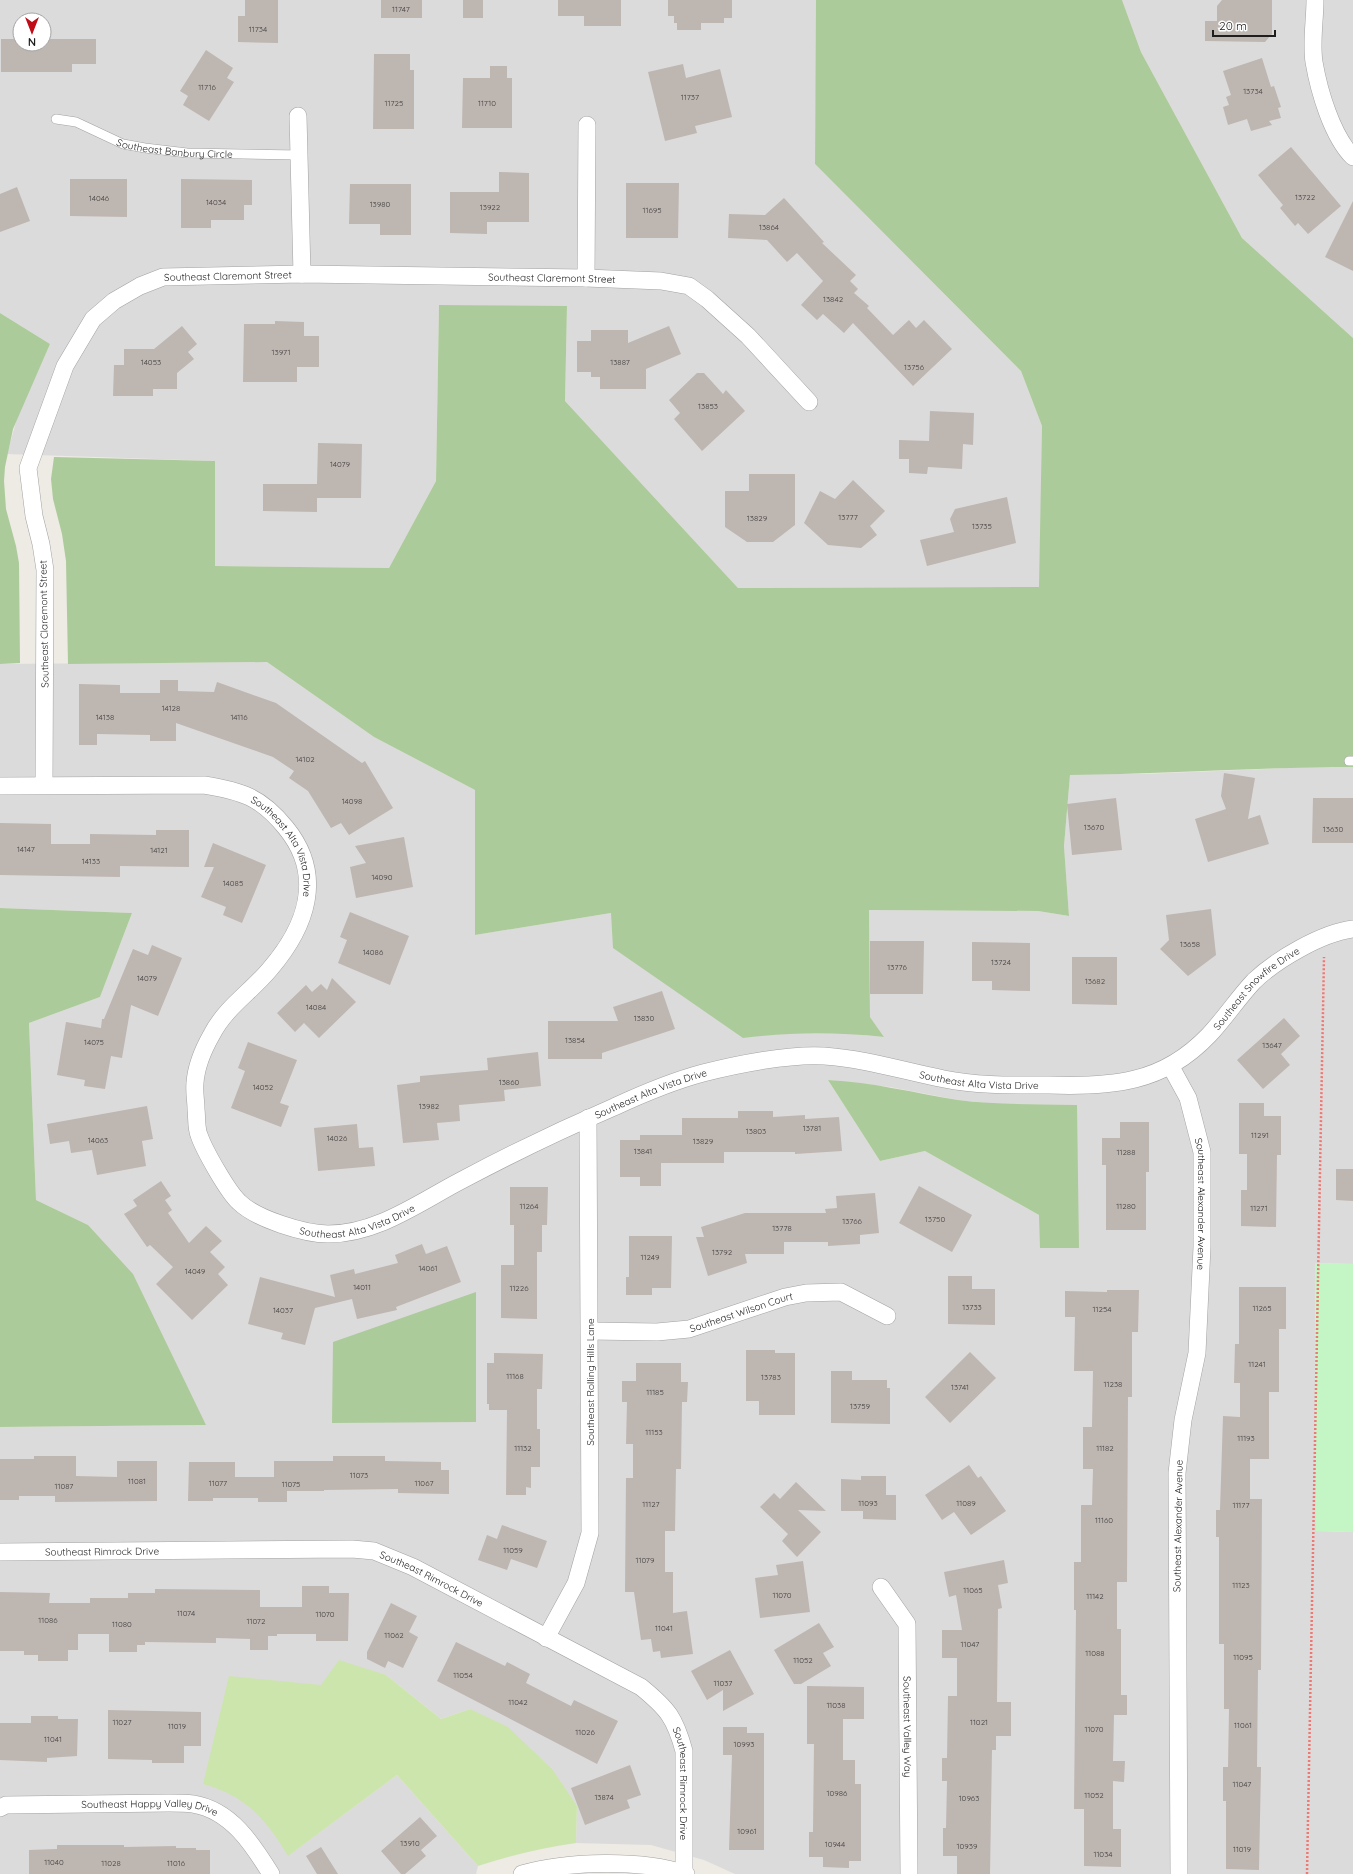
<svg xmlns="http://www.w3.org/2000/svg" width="1353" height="1874" viewBox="0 0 1353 1874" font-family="Quicksand,sans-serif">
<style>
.residential{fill:#dcdbdb;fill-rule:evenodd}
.grass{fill:#cce5ad}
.forest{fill:#accb9b}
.park{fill:#c3f6c4}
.building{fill:#beb6b1}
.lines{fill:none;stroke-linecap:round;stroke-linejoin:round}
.lane-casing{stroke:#a2a2a2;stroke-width:10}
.street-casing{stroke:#a2a2a2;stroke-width:18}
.path{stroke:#f17772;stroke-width:2.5;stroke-dasharray:2 2;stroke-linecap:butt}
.lane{stroke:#fff;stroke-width:9}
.street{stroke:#fff;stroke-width:17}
.labels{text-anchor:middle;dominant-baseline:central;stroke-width:3;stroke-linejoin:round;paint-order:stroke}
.number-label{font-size:8px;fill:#464443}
.street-label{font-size:10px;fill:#1e1e1e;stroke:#fff}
</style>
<rect width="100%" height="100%" fill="#eeeae4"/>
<path class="residential" d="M0,0H817L815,164L1021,371L1042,426L1040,587L738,588L565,401L567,307L439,305L436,481L389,568L215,566V461L7,454L18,415L50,344L0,313ZM20,20H44V44H20Z
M1122,0H1353V338L1242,238L1141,52Z
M267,662L374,737L475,790V935L611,913L778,1034L812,1032L844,1033L884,1037L870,1017L869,910L1038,911L1069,916L1064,846L1070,774H1143L1311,767H1353V1264L1315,1263L1316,1531L1353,1532V1874H735L704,1860L651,1845L576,1843L577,1806L470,1709L441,1719L386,1675L276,1835L289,1855L397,1775L478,1866L476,1874H0V1427L206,1425L88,1225L36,1200L29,1023L100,997L132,913L0,908V664ZM828,1080L890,1087L958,1100L995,1104L1077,1105L1039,1215L925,1151L880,1161Z"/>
<path class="grass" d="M339,1660L386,1675L441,1719L470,1709L508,1727L553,1770L577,1806L576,1843C542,1848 511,1855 478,1866L397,1775L288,1856C266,1819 246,1796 203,1784L229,1676L321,1685Z"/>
<path class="forest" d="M816,0H1122L1141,52L1242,238L1353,338V767C1259,767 1165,774 1070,775L1064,846L1069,916L1038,911L869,910L870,1017L884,1037C834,1032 793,1032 743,1038L613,948L611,913L475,935V790L374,737L267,662L68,664L66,561L62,534L53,499L51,479L54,457L215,461V566L389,568L436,481L439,305L567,306L565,401L738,588L1039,587L1042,426L1021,371L815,164Z
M0,313L50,344L13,429L5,467L4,481L6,509L16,546L19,563L20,663L0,664Z
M0,908L132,913L100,997L29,1023L36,1200L88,1225L133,1274L206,1425L0,1427Z
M828,1080C872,1082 914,1093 958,1100C997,1105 1037,1104 1077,1105L1079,1248H1040L1039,1215L925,1151L880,1161Z
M476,1292V1422L332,1423L333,1342Z"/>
<path class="park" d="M1315,1263L1353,1264V1532L1316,1531Z"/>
<path class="building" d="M245,0H278V43L238,42V16H245Z
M381,0H422V18H381Z
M463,0H483V18H463Z
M558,0H621V26H584V16H558Z
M668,0H732V18H724V23H701V30H677V23H674V16H668Z
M1222,0H1272V34L1265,42L1205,41V21H1217V6Z
M1,39H20V44H44V39H96V64H72V72H1Z
M206,50L233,68L227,78L234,82L209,121L183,105L188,96L180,91Z
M374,54H410V70H414V129H373Z
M1262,58L1271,87L1274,86L1281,107L1278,108L1281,118L1269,121L1272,125L1251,131L1247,119L1228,125L1223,107L1229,105L1226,97L1231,95L1223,71Z
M683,64L686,78L720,69L732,117L695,126L697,133L665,141L648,72Z
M490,66H507V78H512V128H462L463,78H490Z
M1291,147L1341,206L1308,234L1298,223L1295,226L1280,208L1283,205L1258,175Z
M499,172L529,173V222H487V234L450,233V192H499Z
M70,179H127V217L70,216Z
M181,179L252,180V205H244V220H211V228H181Z
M626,183H679L678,238H626Z
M350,184H411V235H380V224H349Z
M17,187L30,221L0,232V194Z
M784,198L824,242L822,243L856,275L850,281L858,289L854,293L869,306L867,308L893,335L909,320L916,328L924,320L952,349L913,386L853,323L844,333L823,314L817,320L801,305L823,281L797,253L787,262L767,240L728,238L729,214L765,215Z
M1353,201V271L1325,257Z
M275,321L304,322V336H319V367H297V382H243L244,324H275Z
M182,326L197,344L188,352L194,359L177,373V389H153V396H113L114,365H124V349H154Z
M669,326L681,354L646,369V389H600V377H591V372H577V341H591V330H628V343Z
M697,373H704L723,394L726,390L745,411L702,451L674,419L680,413L669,400Z
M930,411L974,413L973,445L963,444L962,469L928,467L927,474L909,473V459H899V440L929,441Z
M318,443L362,444L361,498H317V512L263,511V484H317Z
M749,474H795V525L773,542H747L725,527V491H749Z
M853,480L885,511L870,526L877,535L861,548L828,545L804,523L820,491L835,499Z
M1007,497L1016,543L927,566L920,540L954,532L950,519L955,509Z
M160,680H178V691L214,692L217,682L276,703L362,763L365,761L393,808L349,835L341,823L331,828L308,791L289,778L294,771L273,757L176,723V741H150V735L97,734V745H79V684L120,685V693H160Z
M1224,773L1255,778L1248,819L1260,815L1269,844L1208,862L1195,819L1226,809L1221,796Z
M1116,798L1122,850L1072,855L1067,804Z
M1313,798H1353V843H1312Z
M0,823L51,824V844H90V834L156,835V830H189V867L120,866V877L0,875Z
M404,837L413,887L356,898L350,867L366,863L355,846Z
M213,843L266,865L242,923L223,915L226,907L201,897L214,867H204Z
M1211,909L1216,955L1188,976L1160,949L1169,940L1166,915Z
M350,912L409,936L390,985L338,963L347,940L340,937Z
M870,941H924L923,994H870Z
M972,942L1030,943V991L992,990V981H972Z
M152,945L182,958L158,1016L131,1005L122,1058L111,1056L105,1089L84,1086L85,1080L57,1075L66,1022L101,1028L102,1019H104L133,949L148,955Z
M1072,957H1117V1005L1072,1004Z
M332,978L356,1002L319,1038L304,1023L295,1032L277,1013L306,985L312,992L321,984L327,990Z
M662,991L675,1029L602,1053V1059H548V1021H618L613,1007Z
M1284,1018L1300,1036L1281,1054L1290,1065L1263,1089L1237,1060Z
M248,1042L297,1060L280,1103L289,1106L281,1127L231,1108L245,1071L238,1068Z
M538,1052L541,1086L504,1090L505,1101L459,1105L460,1121L437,1123L439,1140L403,1143L397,1085L420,1082V1076L488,1070L487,1058Z
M1239,1103H1264V1116H1281V1155H1277L1276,1227L1241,1226V1190H1247V1154H1239Z
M147,1106L153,1139L142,1141L146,1166L97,1175L92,1150L71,1153L69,1141L50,1144L47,1124Z
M738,1111H773V1117L805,1115V1119L839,1117L842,1151L795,1154V1152H724V1163H661V1186H640V1177H620V1140H640V1135H682V1118H738Z
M1120,1122H1149V1172H1146V1230H1106V1165H1102V1138H1120Z
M357,1124L359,1148L373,1147L375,1166L318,1171L314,1128Z
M1336,1169H1353V1201L1336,1200Z
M161,1181L171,1196L165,1200L172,1210L168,1213L189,1243L206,1226L222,1241L210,1252L225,1267L218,1274L228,1285L192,1320L156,1284L173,1267L150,1245L147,1247L124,1214L137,1206L133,1200Z
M919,1186L972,1215L952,1252L899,1223Z
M510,1187H548L547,1225H542V1252H537V1319L501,1318V1265H514V1225H510Z
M875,1193L879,1233L860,1235V1244L828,1246V1242H784V1254H745L747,1263L708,1276L696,1237H704L701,1227L745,1213H826L825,1209L837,1208L836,1196Z
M629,1236H672L671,1288H652V1295H626V1277H629Z
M422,1244L426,1254L447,1246L461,1282L396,1307L397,1310L357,1319L352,1299L315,1308L305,1345L281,1339L283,1333L248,1324L260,1277L335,1297L330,1275L354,1269L355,1274L398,1263L395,1255Z
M948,1276H972V1289H995V1325L948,1324Z
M1239,1287H1286V1329H1279V1392H1269V1459H1250V1499H1262L1261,1670H1258L1257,1767H1261L1259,1870L1226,1869V1801H1223V1767H1228L1229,1709H1224V1644H1219V1537H1216V1510H1220L1223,1416L1240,1417V1383H1234L1235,1344H1239Z
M1107,1290H1139L1138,1332H1132V1397H1128L1127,1582H1117V1629H1121V1695H1127V1715H1114L1113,1761H1125L1124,1782L1113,1781V1829H1121V1867L1084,1866V1809H1074L1076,1610H1074V1562H1081V1505H1092L1093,1469H1083V1427H1092L1093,1371H1074L1075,1317H1065V1291L1107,1292Z
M746,1350H775V1353H795V1415H759V1401H746Z
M970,1352L996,1378L950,1423L925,1397Z
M494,1353L543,1354L542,1389H537V1429H540V1467H531V1488L526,1487V1495H506L507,1410H489V1404H487V1363H494Z
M636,1363H681V1382H688L687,1402H682L681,1469H676L675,1531H665V1572H673V1613L687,1611L693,1654L661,1658L660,1651L653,1652L651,1639L641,1640L634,1592H625L626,1478H633V1444H626L627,1402H622V1381H636Z
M831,1371H852V1380H887V1388H890V1424L831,1423Z
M34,1456H76V1476L117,1477V1461H157V1501L55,1502V1496H19V1500H0V1459H34Z
M333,1456H385V1461L441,1462V1470H449V1494L398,1493V1489L324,1490V1491H287V1502H258V1498H213V1501H188L189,1462H235V1477H274V1461H333Z
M969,1465L978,1478L981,1476L1006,1511L971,1535L954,1512L942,1520L925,1495Z
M861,1476H886V1495H896V1520L863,1519V1511H841V1479L861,1480Z
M796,1482L826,1511L798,1510L821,1532L797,1557L782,1541L788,1534L760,1507L774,1493L780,1499Z
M502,1525L547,1541L537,1568L511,1559L507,1570L478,1560L487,1535L497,1539Z
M1004,1560L1008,1583L998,1585L1002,1608L998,1609L997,1702H1011V1736H996V1750H992L990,1874H957V1856H943V1828H946L947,1781H942V1758H947L948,1696H957V1658H942V1630H962L956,1595L949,1597L944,1572Z
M803,1561L810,1612L760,1618L755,1578L778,1575L776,1565Z
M302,1586H329V1593H349L348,1641H316V1634H277V1636H268V1650H250V1639L216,1638V1643L145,1642V1645H137V1652H109V1634H78V1650H68V1661H38V1655H24V1651H0V1592L50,1593L49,1603H90V1598H128V1593H155V1589L260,1590V1607H302Z
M391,1603L417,1616L409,1632L418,1637L403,1668L388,1661L385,1668L367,1659V1652Z
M819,1623L834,1647L823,1653L831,1666L801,1684H794L774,1650Z
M456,1642L505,1666L507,1662L530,1674L526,1683L571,1706L574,1700L618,1721L597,1764L437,1681Z
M730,1650L754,1694L723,1711V1690L707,1700L691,1671Z
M807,1686L864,1687V1719H843V1760H855V1784H861V1861H849V1868L823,1867V1857H809V1832H813L814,1744H807Z
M108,1710L201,1712V1746H184V1763H152V1760L108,1759Z
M31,1716H58V1719H78L77,1756L47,1758V1762L0,1760V1723H31Z
M723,1727H747V1733H764V1850H729L732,1755H723Z
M630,1765L641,1795L627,1800L630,1808L585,1825L571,1788Z
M420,1817L437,1836L421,1850L426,1856L405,1874H401L381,1851Z
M57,1845H124V1847L176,1846V1848H196V1850H210V1874H29V1850L57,1849Z
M321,1847L338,1874H317L306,1856Z"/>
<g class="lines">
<g class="lane-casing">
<g id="lane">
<path id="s1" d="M56,119L76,122L123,144L145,148L187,153L299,155"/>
<path d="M1349,761H1353"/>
</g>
</g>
<g class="street-casing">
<g id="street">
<path d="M1315,0C1315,20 1311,42 1314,62C1319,91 1332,136 1353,157"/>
<path d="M298,116L302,274"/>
<path d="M586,278L587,125"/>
<path id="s2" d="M44,785L45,570L41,544L34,516L28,468L65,366L93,319L114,301L140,286L163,277L302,274L586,278L661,281L689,286L707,299L748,336L809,402"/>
<path id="s3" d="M0,786L204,785C242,791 261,797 286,828C325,876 306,927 270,969C251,992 226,1007 212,1034C204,1048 196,1067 195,1083C194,1092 196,1101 196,1109C197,1117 196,1128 199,1135C204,1150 228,1192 239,1202C256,1219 305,1234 328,1234C378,1234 421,1201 464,1179C513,1153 563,1129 614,1107C642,1094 673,1081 703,1073C738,1064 789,1054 824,1056C867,1059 903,1071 944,1079C978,1086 1014,1085 1049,1085C1077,1086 1107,1086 1135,1079C1164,1072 1189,1056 1209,1035C1225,1018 1238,998 1254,981C1277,959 1322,933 1353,929"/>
<path id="s4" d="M1171,1067L1188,1098L1202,1152V1247L1197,1353L1183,1420L1177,1473L1179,1874"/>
<path id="s5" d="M590,1331L657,1332L689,1329L785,1297L806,1293L841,1292L887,1316"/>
<path id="s6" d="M0,1552L352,1549L374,1551L413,1567L641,1687C668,1709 675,1718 684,1751V1873"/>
<path id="s7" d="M881,1587L907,1624L909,1874"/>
<path d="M546,1638L576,1583L590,1533L588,1118"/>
<path id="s8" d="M0,1808L6,1805L169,1803C177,1803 185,1803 193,1804C231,1810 253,1845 271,1874"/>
<path d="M522,1874C567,1861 642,1859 686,1874"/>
</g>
</g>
<path class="path" d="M1307,1874L1324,957"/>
<use href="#lane" class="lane"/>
<use href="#street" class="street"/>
</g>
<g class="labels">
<g class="number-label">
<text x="401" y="9">11747</text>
<text x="258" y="29">11734</text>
<text x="207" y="87">11716</text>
<text x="1253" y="91">13734</text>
<text x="690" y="97">11737</text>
<text x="394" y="103">11725</text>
<text x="487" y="103">11710</text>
<text x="1305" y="197">13722</text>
<text x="99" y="198">14046</text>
<text x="216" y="202">14034</text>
<text x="380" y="204">13980</text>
<text x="490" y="207">13922</text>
<text x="652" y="210">11695</text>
<text x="769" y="227">13864</text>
<text x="833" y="299">13842</text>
<text x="281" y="352">13971</text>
<text x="151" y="362">14053</text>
<text x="620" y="362">13887</text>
<text x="914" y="367">13756</text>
<text x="708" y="406">13853</text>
<text x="340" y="464">14079</text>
<text x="848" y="517">13777</text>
<text x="757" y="518">13829</text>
<text x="982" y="526">13735</text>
<text x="171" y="708">14128</text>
<text x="105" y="717">14138</text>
<text x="239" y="717">14116</text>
<text x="305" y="759">14102</text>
<text x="352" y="801">14098</text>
<text x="1094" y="827">13670</text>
<text x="1333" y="829">13630</text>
<text x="26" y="849">14147</text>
<text x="159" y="850">14121</text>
<text x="91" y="861">14133</text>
<text x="382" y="877">14090</text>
<text x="233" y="883">14085</text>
<text x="1190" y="944">13658</text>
<text x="373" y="952">14086</text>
<text x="1001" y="962">13724</text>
<text x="897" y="967">13776</text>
<text x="147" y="978">14079</text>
<text x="1095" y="981">13682</text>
<text x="316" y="1007">14084</text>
<text x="644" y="1018">13830</text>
<text x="575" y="1040">13854</text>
<text x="94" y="1042">14075</text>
<text x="1272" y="1045">13647</text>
<text x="509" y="1082">13860</text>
<text x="263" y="1087">14052</text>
<text x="429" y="1106">13982</text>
<text x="812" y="1128">13781</text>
<text x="756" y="1131">13803</text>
<text x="1260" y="1135">11291</text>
<text x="337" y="1138">14026</text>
<text x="98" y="1140">14063</text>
<text x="703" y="1141">13829</text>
<text x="643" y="1151">13841</text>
<text x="1126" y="1152">11288</text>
<text x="529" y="1206">11264</text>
<text x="1126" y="1206">11280</text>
<text x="1259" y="1208">11271</text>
<text x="935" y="1219">13750</text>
<text x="852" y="1221">13766</text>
<text x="782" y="1228">13778</text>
<text x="722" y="1252">13792</text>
<text x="650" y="1257">11249</text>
<text x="428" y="1268">14061</text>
<text x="195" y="1271">14049</text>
<text x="362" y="1287">14011</text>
<text x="519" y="1288">11226</text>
<text x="972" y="1307">13733</text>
<text x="1262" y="1308">11265</text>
<text x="1102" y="1309">11254</text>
<text x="283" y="1310">14037</text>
<text x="1257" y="1364">11241</text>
<text x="515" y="1376">11168</text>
<text x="771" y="1377">13783</text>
<text x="1113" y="1384">11238</text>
<text x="960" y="1387">13741</text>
<text x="655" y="1392">11185</text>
<text x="860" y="1406">13759</text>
<text x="654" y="1432">11153</text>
<text x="1246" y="1438">11193</text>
<text x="523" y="1448">11132</text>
<text x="1105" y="1448">11182</text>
<text x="359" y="1475">11073</text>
<text x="137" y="1481">11081</text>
<text x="218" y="1483">11077</text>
<text x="424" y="1483">11067</text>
<text x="291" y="1484">11075</text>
<text x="64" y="1486">11087</text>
<text x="868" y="1503">11093</text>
<text x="966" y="1503">11089</text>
<text x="651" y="1504">11127</text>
<text x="1241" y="1505">11177</text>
<text x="1104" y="1520">11160</text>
<text x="513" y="1550">11059</text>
<text x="645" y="1560">11079</text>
<text x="1241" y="1585">11123</text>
<text x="973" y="1590">11065</text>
<text x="782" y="1595">11070</text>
<text x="1095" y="1596">11142</text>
<text x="186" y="1613">11074</text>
<text x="325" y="1614">11070</text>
<text x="48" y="1620">11086</text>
<text x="256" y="1621">11072</text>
<text x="122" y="1624">11080</text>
<text x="664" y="1628">11041</text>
<text x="394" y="1635">11062</text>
<text x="970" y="1644">11047</text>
<text x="1095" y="1653">11088</text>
<text x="1243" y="1657">11095</text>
<text x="803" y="1660">11052</text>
<text x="463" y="1675">11054</text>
<text x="723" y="1683">11037</text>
<text x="518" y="1702">11042</text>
<text x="836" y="1705">11038</text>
<text x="122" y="1722">11027</text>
<text x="979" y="1722">11021</text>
<text x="1243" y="1725">11061</text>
<text x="177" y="1726">11019</text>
<text x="1094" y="1729">11070</text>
<text x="585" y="1732">11026</text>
<text x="53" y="1739">11041</text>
<text x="744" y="1744">10993</text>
<text x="1242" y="1784">11047</text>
<text x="837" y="1793">10986</text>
<text x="1094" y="1795">11052</text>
<text x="604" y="1797">13874</text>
<text x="969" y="1798">10963</text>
<text x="747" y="1831">10961</text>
<text x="410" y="1843">13910</text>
<text x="835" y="1844">10944</text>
<text x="967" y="1846">10939</text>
<text x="1242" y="1849">11019</text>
<text x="1103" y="1854">11034</text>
<text x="54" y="1862">11040</text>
<text x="111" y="1863">11028</text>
<text x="176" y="1863">11016</text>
</g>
<g class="street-label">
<text stroke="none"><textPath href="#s1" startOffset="124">Southeast Banbury Circle</textPath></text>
<text stroke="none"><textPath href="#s2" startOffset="629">Southeast Claremont Street</textPath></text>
<text stroke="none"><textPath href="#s2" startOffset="953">Southeast Claremont Street</textPath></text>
<text transform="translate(44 624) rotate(-91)">Southeast Claremont Street</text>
<text stroke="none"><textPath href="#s3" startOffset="314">Southeast Alta Vista Drive</textPath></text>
<text stroke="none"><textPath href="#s3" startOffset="1823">Southeast Snowfire Drive</textPath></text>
<text stroke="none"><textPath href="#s3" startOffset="1512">Southeast Alta Vista Drive</textPath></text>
<text stroke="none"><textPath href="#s3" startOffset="1176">Southeast Alta Vista Drive</textPath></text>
<text stroke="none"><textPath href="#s4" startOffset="143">Southeast Alexander Avenue</textPath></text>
<text stroke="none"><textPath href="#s3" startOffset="853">Southeast Alta Vista Drive</textPath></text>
<text stroke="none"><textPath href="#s5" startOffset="154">Southeast Wilson Court</textPath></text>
<text transform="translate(590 1382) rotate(-90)">Southeast Rolling Hills Lane</text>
<text transform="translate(1178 1526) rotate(-89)">Southeast Alexander Avenue</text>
<text stroke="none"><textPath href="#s6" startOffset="102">Southeast Rimrock Drive</textPath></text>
<text stroke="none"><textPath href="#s6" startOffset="438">Southeast Rimrock Drive</textPath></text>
<text stroke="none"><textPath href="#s7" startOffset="148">Southeast Valley Way</textPath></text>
<text stroke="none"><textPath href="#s6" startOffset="785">Southeast Rimrock Drive</textPath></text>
<text stroke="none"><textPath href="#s8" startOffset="151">Southeast Happy Valley Drive</textPath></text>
</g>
</g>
<g transform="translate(32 32) rotate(180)"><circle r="19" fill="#ffffff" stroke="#a5a5a5"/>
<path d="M0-3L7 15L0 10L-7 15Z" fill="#bf0c17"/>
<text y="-6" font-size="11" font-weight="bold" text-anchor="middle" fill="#1e1e1e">N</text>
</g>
<path d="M1213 30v6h62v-6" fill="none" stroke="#1e1e1e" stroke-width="2"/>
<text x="1219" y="30" font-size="12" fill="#1e1e1e" stroke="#ffffff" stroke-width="3" paint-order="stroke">20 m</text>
</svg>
